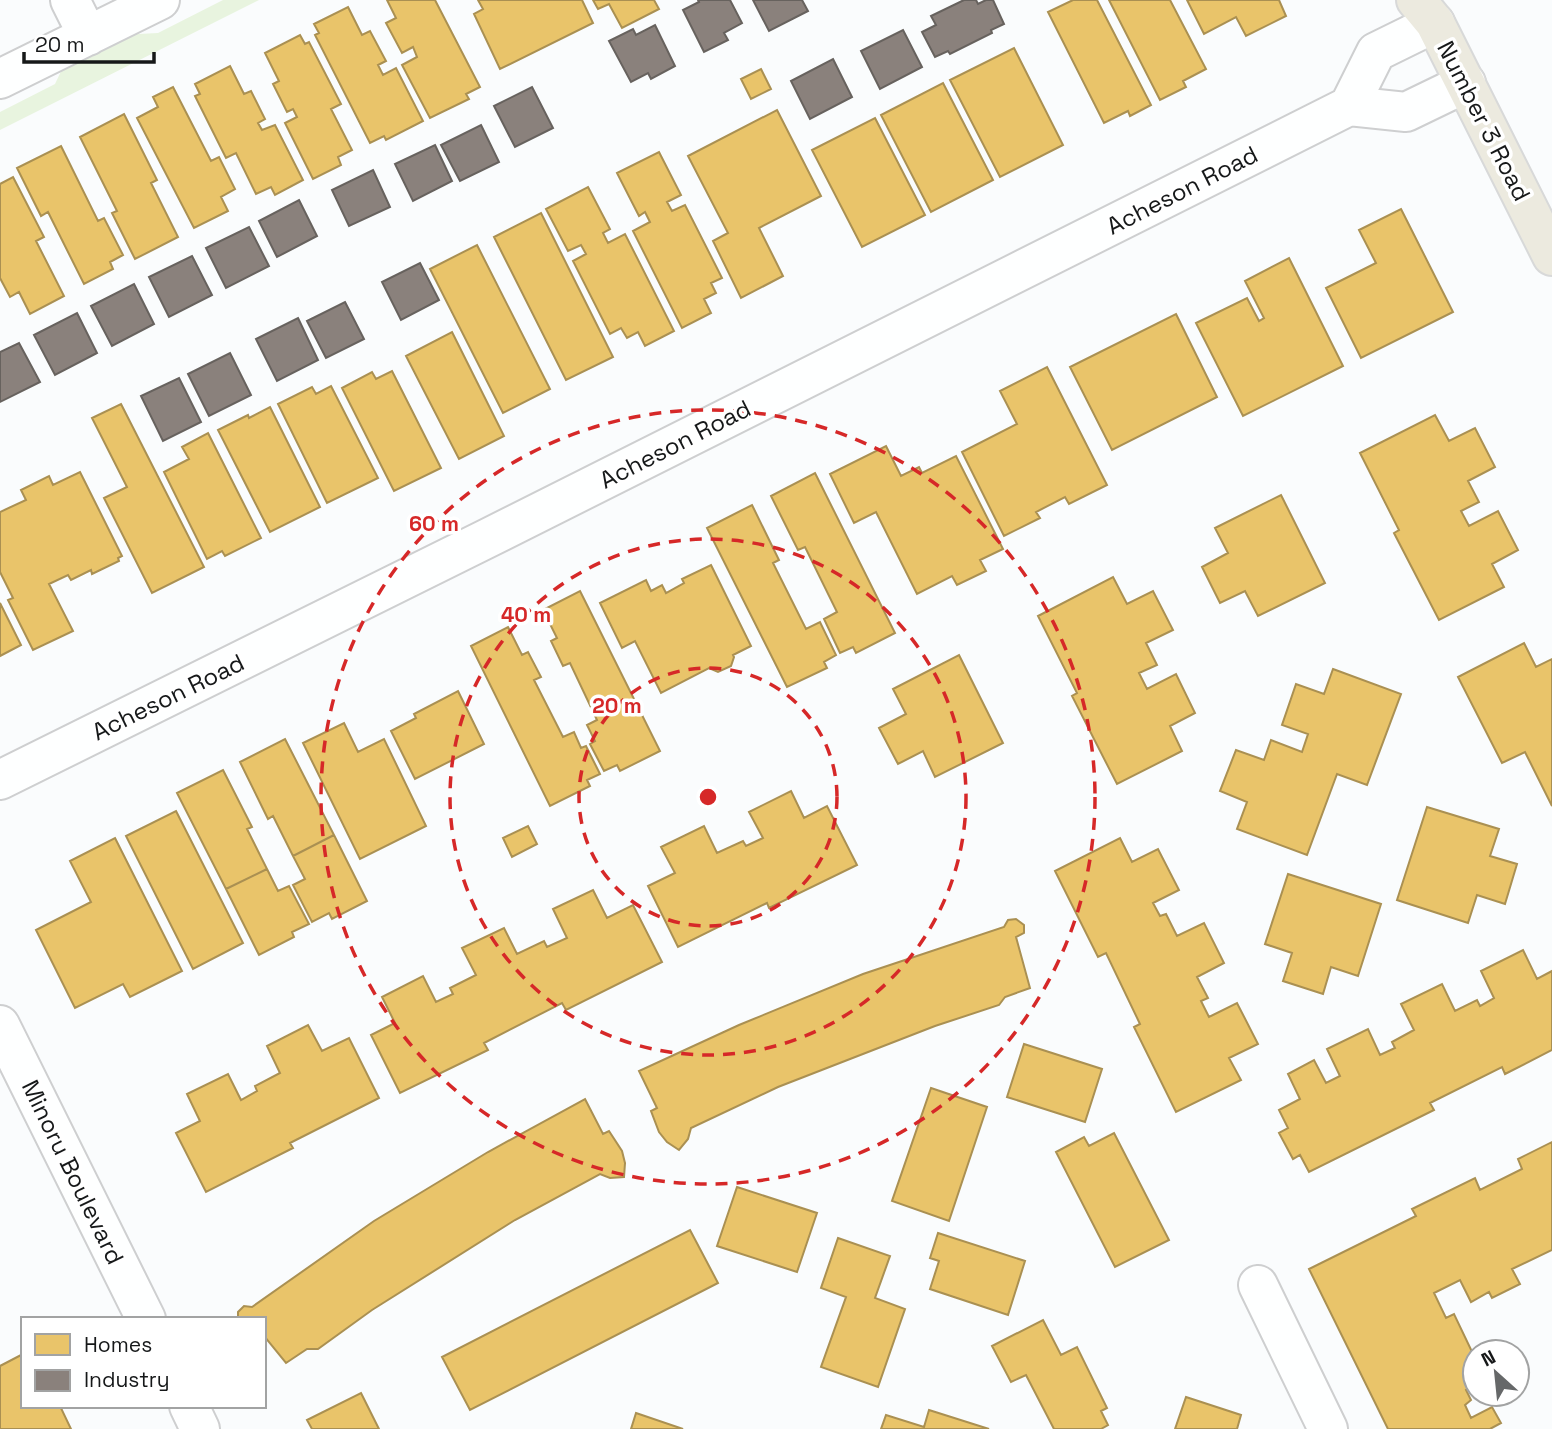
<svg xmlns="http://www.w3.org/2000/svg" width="1552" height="1429" viewBox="0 0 1552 1429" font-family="'Space Grotesk',sans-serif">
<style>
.green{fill:#e8f4df}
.homes{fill:#e9c46a;stroke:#aa9052;stroke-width:2}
.industry{fill:#8a817c;stroke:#67625e;stroke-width:2}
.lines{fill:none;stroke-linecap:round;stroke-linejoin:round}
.minor-casing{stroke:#cecfd0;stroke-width:42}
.major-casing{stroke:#d8d9d9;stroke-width:42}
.minor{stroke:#feffff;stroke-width:38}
.major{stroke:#eceadf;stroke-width:38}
.ring{fill:none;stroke:#d62828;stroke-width:3.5;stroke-dasharray:12 9}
.labels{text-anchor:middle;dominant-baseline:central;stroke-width:7;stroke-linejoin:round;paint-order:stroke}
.street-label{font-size:24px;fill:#161819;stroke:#fff}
.centre{fill:#d62828;stroke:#fff;stroke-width:3.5}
.ring-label{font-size:21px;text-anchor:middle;font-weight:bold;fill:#d62828;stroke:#fff;stroke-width:7;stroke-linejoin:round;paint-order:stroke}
</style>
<rect width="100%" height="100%" fill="#fafcfd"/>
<path class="green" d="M223,0H259L0,130V112L55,84L65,63L119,35L158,33Z"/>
<path class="homes" d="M387,0H435L480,87L466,94L469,99L430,118L402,65L417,57L413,47L402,53L386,23L396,18Z
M478,0H582L593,23L500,69L474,14L483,9Z
M593,0H654L659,9L622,28L609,4L598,9Z
M1073,0H1097L1151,105L1130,116L1128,111L1104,123L1048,12Z
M1109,0H1170L1206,69L1183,81L1186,87L1160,100Z
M1187,0H1279L1286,16L1246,36L1236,17L1204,34Z
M348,7L362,35L370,31L386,61L378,65L383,75L396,68L423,121L386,140L384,136L370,143L315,35L319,33L314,24Z
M300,35L305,44L309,42L341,104L331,109L352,150L338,157L341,165L313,179L285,123L297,117L293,109L287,112L273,84L279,81L265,53Z
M1014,48L1063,145L1000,177L950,80Z
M230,66L244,94L251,91L265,119L258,123L262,130L275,125L303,180L275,195L271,187L256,194L236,153L226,158L195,96L200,94L195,84Z
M761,69L771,89L751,99L741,79Z
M943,83L993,180L931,212L881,115Z
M173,87L211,161L219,157L235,189L221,197L228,211L194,228L137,118L158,107L153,97Z
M777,110L821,196L759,228L783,276L741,298L713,241L728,233L688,156Z
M124,114L157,180L151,183L178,237L135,259L112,213L117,211L80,137Z
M875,118L925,215L862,247L812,150Z
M61,146L98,221L104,218L123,255L110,262L113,269L84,284L48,212L41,216L17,168Z
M659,152L681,195L667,202L672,211L685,205L722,278L711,283L716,293L704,299L711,313L682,328L633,231L650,222L645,212L639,216L617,173Z
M13,177L44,237L36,241L64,296L30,314L19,292L10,297L0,278V184Z
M588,187L610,229L603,233L608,243L625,234L674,331L645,346L638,332L627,338L621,328L610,334L573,261L586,254L581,245L568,251L546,209Z
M1401,209L1453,312L1361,358L1326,288L1376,263L1359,230Z
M541,213L613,357L566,380L494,237Z
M477,245L550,389L503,413L430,269Z
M1289,258L1343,366L1243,416L1196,323L1247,298L1259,321L1264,318L1245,281Z
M1176,314L1217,397L1112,450L1070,367Z
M452,332L504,436L459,459L406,356Z
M1047,367L1107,485L1069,504L1065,497L1036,512L1040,518L1004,536L962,452L1017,424L1000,391Z
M392,371L441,468L394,491L342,388L372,372L376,379Z
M331,386L378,478L327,503L278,404L312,387L316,394Z
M121,404L204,567L152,593L104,498L127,487L92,418Z
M270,407L320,507L270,532L218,430L248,415L249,418Z
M1435,415L1449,441L1475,428L1495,467L1468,481L1479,502L1461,511L1469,526L1498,511L1518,550L1492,564L1504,587L1439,620L1394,533L1399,530L1360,453Z
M208,433L261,538L225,556L222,551L207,559L164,472L189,459L182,447Z
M886,446L901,476L919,467L922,473L956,456L1003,549L980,560L986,571L957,585L952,576L917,594L876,512L854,523L830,474Z
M80,472L122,556L118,558L119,561L92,574L91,570L71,580L68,575L49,584L73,631L33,650L8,600L13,598L0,572V512L26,500L21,490L49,476L53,485Z
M815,473L895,633L856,653L853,647L840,653L824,619L837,612L805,547L798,550L771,496Z
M1281,495L1325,583L1258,616L1245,591L1220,603L1202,567L1228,553L1215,528Z
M752,505L779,560L773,563L806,629L820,622L836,655L824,662L827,668L787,687L707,528Z
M711,565L751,646L733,655L734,657L731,666L718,672L709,668L661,693L635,641L622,648L600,603L646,580L651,591L662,585L666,593L684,583L682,579Z
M1113,577L1127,604L1153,591L1173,630L1146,643L1157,665L1139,673L1147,689L1176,674L1195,713L1170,726L1182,751L1117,784L1072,696L1077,693L1038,616Z
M580,591L660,751L620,771L617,765L604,771L590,744L595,741L587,725L597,720L570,663L563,666L551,641L557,638L543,610Z
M0,603L21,645L0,656Z
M508,627L522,655L528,652L541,677L534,680L563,737L574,732L581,748L586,746L600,774L587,780L590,786L550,806L471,646Z
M1524,643L1536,667L1552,659V806L1525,752L1502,763L1458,677Z
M959,655L1003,743L935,777L923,751L898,764L879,728L906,714L893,689Z
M1333,669L1401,694L1367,785L1337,774L1307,855L1237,829L1247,802L1220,791L1236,750L1264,760L1271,740L1302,752L1308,734L1282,725L1296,684L1324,694Z
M458,691L484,744L415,779L391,731L416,718L414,714Z
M344,723L358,752L384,739L426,826L360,859L303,743Z
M285,739L334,835L293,856L273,816L268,819L240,762Z
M223,770L252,827L247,829L267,869L226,889L177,793Z
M791,791L804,818L827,806L857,865L769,908L767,903L678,947L648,886L675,873L661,847L704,826L717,853L743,841L746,846L763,838L749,812Z
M1427,807L1499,829L1490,856L1517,864L1505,904L1477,895L1468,923L1397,900Z
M176,811L243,943L193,969L126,836Z
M528,826L537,844L512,857L503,838Z
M334,835L367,901L332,919L329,913L312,922L293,885L305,879L293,856Z
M115,838L182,971L130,997L123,984L75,1008L36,930L91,902L70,861Z
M1120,838L1132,862L1158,849L1179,890L1153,903L1160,916L1166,914L1177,936L1204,923L1224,963L1197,977L1208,998L1201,1001L1209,1017L1237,1003L1258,1044L1229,1058L1241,1080L1176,1112L1134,1027L1140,1024L1106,953L1098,957L1055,871Z
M267,869L278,891L289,886L309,924L292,932L294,937L259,955L226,889Z
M1288,874L1381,904L1358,976L1331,967L1323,994L1283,981L1292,953L1265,944Z
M593,890L607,918L633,905L662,962L566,1010L562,1003L484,1043L488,1050L400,1093L371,1035L395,1023L382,997L423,976L436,1002L453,994L450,988L476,975L462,948L504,928L517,954L544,941L547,947L567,938L553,909Z
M1016,919L1024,925V933L1016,937L1030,988L1005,997L999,1005L935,1026L778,1087L691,1128L688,1139L679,1150L667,1142L659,1132L651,1111L657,1108L639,1071L739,1025L863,974L1004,927L1008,920Z
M1523,950L1537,979L1552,971V1050L1505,1074L1502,1067L1430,1103L1434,1110L1309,1172L1300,1155L1293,1159L1279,1133L1288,1128L1279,1110L1300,1099L1288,1074L1314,1060L1326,1083L1340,1076L1327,1049L1368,1029L1380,1055L1395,1048L1392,1042L1414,1030L1401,1004L1442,984L1455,1011L1477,1000L1480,1006L1494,998L1481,971Z
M308,1025L322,1051L349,1038L379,1098L290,1143L293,1148L206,1192L176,1133L200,1121L187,1094L228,1074L241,1100L257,1091L255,1086L280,1073L267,1046Z
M1024,1044L1102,1069L1085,1122L1007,1097Z
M931,1088L987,1107L949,1221L892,1201Z
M585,1099L603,1134L609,1131L622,1151L625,1163L624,1177L610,1178L600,1174L515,1220L372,1310L318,1349H307L286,1363L264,1336V1319H238V1312L244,1306L252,1307L374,1221L488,1152Z
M1114,1133L1169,1240L1115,1267L1056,1152L1084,1137L1089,1146Z
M1552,1142V1250L1512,1269L1520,1284L1492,1298L1489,1292L1471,1302L1460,1280L1434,1293L1446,1318L1454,1314L1475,1358V1361L1469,1363L1475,1375V1385L1466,1390L1471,1400L1465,1405L1471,1418L1492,1407L1501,1423L1490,1429H1388L1309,1269L1416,1216L1412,1209L1475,1178L1480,1190L1522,1169L1518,1159Z
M737,1187L817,1213L797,1272L717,1246Z
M690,1230L718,1283L470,1410L442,1357Z
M938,1233L1025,1261L1008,1315L930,1289L939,1261L930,1258Z
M838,1238L890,1256L875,1298L905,1309L878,1387L821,1367L846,1297L821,1288Z
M1043,1320L1061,1355L1077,1347L1107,1408L1101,1411L1108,1425L1101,1429H1054L1026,1375L1011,1382L992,1346Z
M23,1354V1406H60L71,1429H0V1366Z
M361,1393L379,1429H312L307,1420Z
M1186,1397L1241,1415L1237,1429H1175Z
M929,1410L989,1429H881L886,1415L924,1427Z
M636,1413L683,1429H631Z"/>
<path class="industry" d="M698,0H730L742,23L724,33L728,40L704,52L683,10L699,2Z
M753,0H802L808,11L769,31Z
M964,0H976L978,4L986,0H993L1004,24L991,30L992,33L950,54L948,51L935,57L922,32L936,25L931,16Z
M655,25L675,66L651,79L648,73L631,82L609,41L633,29L636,35Z
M903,30L922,67L880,89L861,51Z
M833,59L852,97L810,119L791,81Z
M532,87L553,128L515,147L494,106Z
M481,125L499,162L460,181L441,145Z
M435,145L452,181L413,201L395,164Z
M373,170L390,207L349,226L332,190Z
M299,200L317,236L277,257L259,221Z
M249,227L269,266L226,288L206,248Z
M192,256L212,295L169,317L149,277Z
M420,263L439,300L401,320L382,282Z
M134,284L154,324L112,346L91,306Z
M345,302L364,339L326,358L307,321Z
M77,313L97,353L55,375L34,335Z
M298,318L318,360L277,381L256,339Z
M19,343L40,382L0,402V352Z
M230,353L251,395L209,416L188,374Z
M179,378L201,422L163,441L141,396Z"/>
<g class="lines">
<g class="minor-casing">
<path id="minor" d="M70,0L88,36
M0,79L160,0
M1349,106L1376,52L1435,23
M0,780L486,539L1349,106L1406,112L1466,83
M0,1025L146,1319
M1258,1285L1328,1429
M189,1406L200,1429"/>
</g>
<g class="major-casing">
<path id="major" d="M1416,0L1435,23L1552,256"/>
</g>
<use href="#minor" class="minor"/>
<use href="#major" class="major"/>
</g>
<g class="ring">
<circle cx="708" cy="797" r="129"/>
<circle cx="708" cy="797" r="258"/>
<circle cx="708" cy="797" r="387"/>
</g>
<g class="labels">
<g class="street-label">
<text transform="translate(1484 121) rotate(63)">Number 3 Road</text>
<text transform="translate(1182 190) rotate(-27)">Acheson Road</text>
<text transform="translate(675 444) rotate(-27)">Acheson Road</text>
<text transform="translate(168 697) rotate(-26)">Acheson Road</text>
<text transform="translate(73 1172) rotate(64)">Minoru Boulevard</text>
</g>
</g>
<circle cx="708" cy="797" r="10" class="centre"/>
<g class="ring-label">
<text x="434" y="531">60 m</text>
<text x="526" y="622">40 m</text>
<text x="617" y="713">20 m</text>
</g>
<rect x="21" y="1317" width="245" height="91" fill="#ffffff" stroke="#a2a3a3" stroke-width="2"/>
<rect x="35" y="1334" width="35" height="21" fill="#e9c46a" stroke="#a2a3a3" stroke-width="2"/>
<text x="84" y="1352" font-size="21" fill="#161819">Homes</text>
<rect x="35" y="1370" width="35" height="21" fill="#8a817c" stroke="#a2a3a3" stroke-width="2"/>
<text x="84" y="1387" font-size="21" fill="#161819">Industry</text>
<g transform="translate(1496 1373) rotate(333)"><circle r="33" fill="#ffffff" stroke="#a2a3a3" stroke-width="2"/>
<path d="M0-5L12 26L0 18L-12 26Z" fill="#666869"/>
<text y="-10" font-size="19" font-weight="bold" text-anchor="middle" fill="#161819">N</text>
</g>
<path d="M24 52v10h130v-10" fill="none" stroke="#161819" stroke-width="3.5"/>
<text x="35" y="52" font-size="21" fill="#161819" stroke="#ffffff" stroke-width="5" paint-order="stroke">20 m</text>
</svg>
